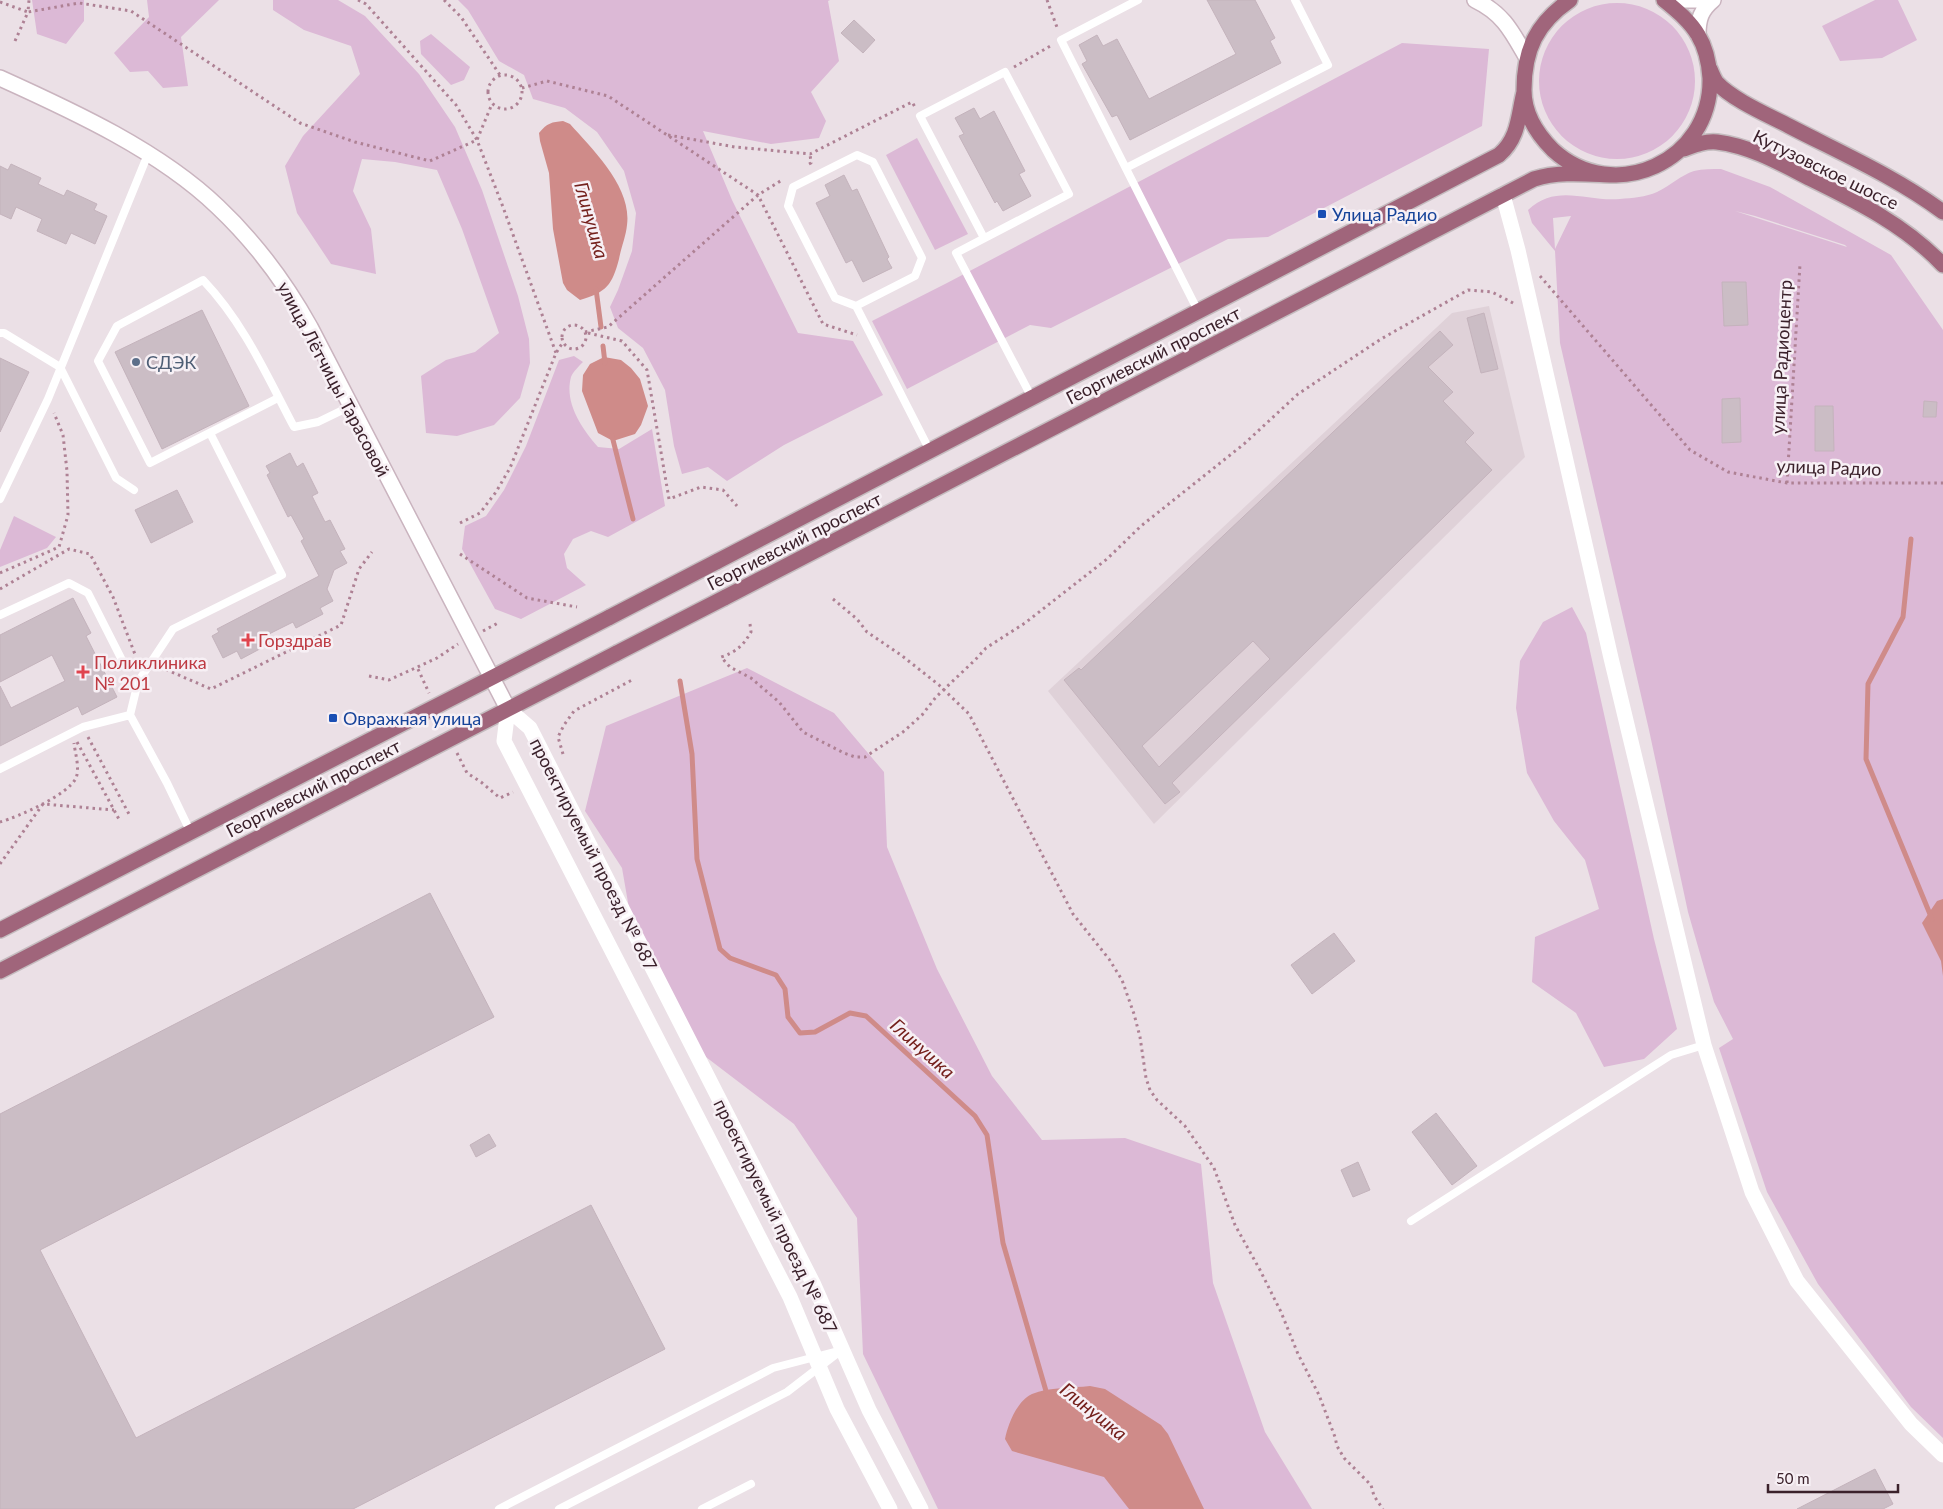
<svg xmlns="http://www.w3.org/2000/svg" width="1943" height="1509" viewBox="0 0 1943 1509" font-family="Lato,sans-serif">
<style>
.built{fill:#dfd1d8}
.green{fill:#dcb9d6;fill-rule:evenodd}
.water{fill:#cf8b89}
.lines{fill:none;stroke-linecap:round;stroke-linejoin:round}
.stream{stroke:#cf8b89;stroke-width:5}
.building{fill:#cbbdc5;stroke:#c4b3bc;fill-rule:evenodd}
.secondary-casing{stroke:#cab4bf;stroke-width:18}
.primary-casing{stroke:#c4bcbf;stroke-width:18}
.path{stroke:#ae8194;stroke-width:3;stroke-dasharray:2.5 4;stroke-linecap:butt}
.lane{stroke:#fff;stroke-width:8}
.street{stroke:#fff;stroke-width:15}
.secondary{stroke:#fff;stroke-width:15}
.primary{stroke:#a0657b;stroke-width:15}
.primary-bridge-casing{stroke:#c4bcbf;stroke-width:18;stroke-linecap:butt}
.primary-bridge{stroke:#a0657b;stroke-width:15}
.transit-dot{fill:#1a4fb4;stroke:#f7f0f5;stroke-width:2}
.service-dot{fill:#5c6f8a;stroke:#f7f0f5;stroke-width:2}
.health-dot{fill:#e0444e;stroke:#f7f0f5;stroke-width:2}
.labels{text-anchor:middle;dominant-baseline:central;stroke-width:5;stroke-linejoin:round;paint-order:stroke}
.street-label{font-size:18px;fill:#3b212b;stroke:#f7f0f5}
.transit-label{font-size:18px;fill:#164399;stroke:#f7f0f5;text-anchor:start}
.service-label{font-size:18px;fill:#4e5e75;stroke:#f7f0f5;text-anchor:start}
.health-label{font-size:18px;fill:#be3a42;stroke:#f7f0f5;text-anchor:start}
.water-label{font-size:19px;font-style:italic;fill:#75211d;stroke:#f7f0f5}
</style>
<rect width="100%" height="100%" fill="#ebe0e6"/>
<path class="built" d="M1489,306L1525,457L1154,824L1048,691L1452,313Z"/>
<path class="green" d="M32,0H84V21L66,44L37,34Z
M147,0H219L181,37L188,86L163,88L148,71L130,72L114,53L149,17Z
M273,0H338L365,16L419,74L455,127L482,190L518,296L529,339L530,363L520,398L494,425L457,436L426,433L421,376L446,360L475,352L499,333L462,229L437,170L395,162L362,159L353,191L371,229L376,274L331,264L297,213L285,166L303,136L360,74L351,46L304,30L273,10Z
M458,0H830L828,1L839,61L811,92L826,121L819,138L771,144L703,131L732,200L798,333L853,341L883,395L784,445L727,481L708,467L682,474L674,446L665,390L643,348L618,328L610,307L618,290L632,251L636,213L624,171L597,132L565,108L533,99L524,75L499,61L468,10Z
M1875,0H1898L1917,40L1882,58L1840,61L1822,26Z
M1539 81a78 78 0 1 1 156 0a78 78 0 1 1-156 0Z
M431,34L470,67L464,80L451,85L421,54L420,41Z
M1402,43L1489,49L1482,126L1268,237L1228,239L1051,328L1030,325L907,389L872,321L947,283Z
M917,138L968,234L935,250L886,155Z
M1721,169L1770,187L1891,255L1943,330V1438L1911,1407L1818,1284L1767,1192L1719,1048L1733,1039L1714,1002L1688,912L1649,730L1560,343L1555,251L1532,223L1528,210C1557,183 1586,202 1620,199C1632,198 1646,197 1657,192C1670,186 1681,175 1694,171C1703,169 1712,169 1721,169ZM1735,211L1755,216L1845,245L1847,247ZM1571,216L1555,249L1553,218Z
M574,356L583,362C579,366 573,372 571,377C564,403 582,429 598,447L619,449L652,429L665,506L608,537L591,531L573,539L564,554L567,568L586,585L521,619L495,609L462,549L465,526L486,516L504,490L526,446L559,360Z
M14,516L56,537L47,548L0,567V550Z
M1572,607L1586,633L1654,939L1677,1029L1644,1059L1604,1067L1576,1013L1532,982L1535,937L1599,909L1585,860L1554,821L1527,773L1516,708L1520,661L1543,622Z
M747,668L834,713L884,772L887,847L937,969L992,1076L1042,1140L1125,1138L1201,1164L1213,1283L1265,1432L1312,1509H938L863,1354L857,1218L794,1124L702,1054L630,914L622,868L585,811L606,726Z"/>
<path class="water" d="M563,121L570,124C593,150 632,187 627,225C626,236 621,248 619,259C612,285 607,292 580,300L567,290L563,283L553,229L549,173L540,141L539,133C547,123 552,122 563,121Z
M604,357L621,360L631,368L640,379L648,406L641,425L635,434L613,441L598,433L582,391L583,375L590,364Z
M1943,899V976L1941,961L1922,923L1937,901Z
M1090,1386L1105,1389L1161,1425L1168,1434L1204,1509H1129L1104,1477L1012,1451L1005,1439C1008,1424 1017,1401 1032,1394C1049,1387 1072,1388 1090,1386Z"/>
<g class="lines">
<path class="stream" d="M596,289L601,327
M603,346L605,363
M612,436L633,519
M1911,539L1903,617L1868,684L1866,759L1932,919
M680,681L692,754L697,859L720,949L730,958L776,975L785,989L788,1017L800,1033L815,1032L850,1013L866,1016L975,1116L987,1135L1003,1243L1046,1391L1049,1394"/>
</g>
<path class="building" d="M1207,0H1255L1275,38L1270,41L1281,63L1130,140L1117,115L1112,117L1091,80L1082,64L1087,61L1079,45L1097,35L1103,46L1117,39L1149,99L1236,54Z
M854,20L875,40L863,53L841,33Z
M974,108L980,119L994,111L1025,171L1019,174L1031,196L1003,211L997,201L995,203L959,136L964,134L955,118Z
M11,164L41,178L38,184L64,196L67,190L97,204L94,210L107,216L95,244L71,233L66,244L37,231L42,219L16,207L11,219L0,214V166L8,170Z
M844,175L852,191L857,189L889,257L887,259L892,268L863,282L852,260L846,263L816,203L830,196L825,185Z
M1722,282H1746L1748,325L1724,326Z
M202,310L249,406L162,449L115,352Z
M1484,313L1498,369L1481,373L1467,318Z
M1440,331L1453,345L1428,367L1453,392L1443,401L1474,433L1465,442L1492,470L1172,783L1180,792L1165,804L1064,680L1079,668L1081,670ZM1253,641L1270,659L1159,767L1142,746Z
M0,358L29,372L0,432Z
M1740,398L1741,442L1722,443V399Z
M1924,401L1937,402L1936,417H1923Z
M1815,406H1833L1834,451H1815Z
M290,453L297,467L303,463L318,493L312,496L325,522L330,520L345,549L340,551L347,563L334,570L327,589L333,601L320,608L323,614L296,628L293,622L267,635L271,643L241,659L237,651L223,658L212,636L219,632L217,629L319,576L301,541L304,539L291,515L288,517L267,475L270,473L266,466Z
M177,490L193,522L151,543L135,510Z
M73,598L91,633L86,636L117,697L82,715L78,706L0,746V686L11,708L65,681L52,655L0,682V635Z
M430,893L494,1017L40,1250L136,1438L591,1205L665,1349L353,1509H0V1114Z
M1334,933L1355,961L1312,994L1291,965Z
M1436,1113L1477,1166L1452,1185L1412,1132Z
M489,1134L496,1146L476,1157L470,1145Z
M1358,1162L1370,1190L1353,1197L1341,1170Z
M1875,1469L1893,1504L1883,1509H1797Z"/>
<g class="lines">
<g class="secondary-casing">
<path id="secondary" d="M1475,0C1504,14 1512,32 1527,58
M1678,0H1700
M1698,35C1698,19 1701,10 1713,0
M0,78C73,111 160,151 218,207C255,242 285,282 310,327L508,709"/>
</g>
<g class="primary-casing">
<path id="primary" d="M1570,0C1537,23 1524,49 1524,90C1524,113 1537,134 1553,150C1614,206 1712,161 1710,78C1709,63 1706,48 1698,35C1690,21 1676,10 1664,0
M1710,69C1712,74 1714,79 1717,83C1733,100 1768,115 1789,126C1841,153 1896,177 1943,212
M1684,149C1695,145 1704,141 1717,142C1750,146 1780,163 1809,178C1858,202 1905,225 1943,265
M716,562L1499,155C1519,138 1518,116 1524,92
M724,598L1534,179C1559,171 1586,174 1612,175
M0,930L610,617
M0,971L617,653"/>
</g>
<path class="path" d="M358,0L366,4L456,105L477,140L503,207L556,353
M444,0L461,17L500,75
M1047,0L1058,30
M0,2L28,12L29,0
M15,41L28,12L79,3L131,11L300,123L355,142L430,161L477,140L492,104
M1014,67L1052,45
M488 92a17 17 0 1 1 34 0a17 17 0 1 1-34 0Z
M522,88L547,81L608,96L758,195L823,324L857,335
M668,135L735,147L810,154L912,102L915,107
M809,164L811,163L810,154
M1540,276L1690,450L1728,472L1787,483H1943
M562 337a12 12 0 1 1 24 0a12 12 0 1 1-24 0Z
M585,332L608,327L758,195L782,180
M588,333L622,341L647,370L669,499L701,487L723,490L737,506
M1787,483L1800,264
M460,523L480,513L496,492L510,468L556,353L563,342
M460,554L527,598L577,607
M0,573L59,547L68,515L67,471L63,435L54,413
M0,589L69,549L90,554L113,597L136,657
M833,599L857,619L867,632L901,655L939,685L969,714L1073,914L1109,959L1122,980L1134,1014L1140,1037L1146,1078L1150,1090L1157,1100L1185,1126L1214,1168L1235,1225L1260,1270L1281,1312L1298,1354L1319,1395L1335,1437L1337,1446L1344,1458L1371,1485L1374,1496L1383,1509
M750,624L751,632C743,646 736,652 721,657L730,667L751,678L779,702L803,732L844,753L855,757H865L903,732L922,715L936,697L975,660L986,648L1025,623L1107,559L1141,526L1244,444L1298,394L1381,339L1468,290L1492,292L1515,304
M483,631L498,623
M160,667L211,689L341,625L359,569L372,552
M418,669L429,693
M369,676L389,680L437,658L458,644
M88,737L130,816
M77,742L120,821
M457,753L467,773L481,782L500,798L513,792
M563,754L558,737L564,725L574,711L632,680
M0,822C18,817 68,795 76,778C80,768 75,753 74,743
M0,864L43,804L114,810"/>
<path class="lane" d="M1138,0L1061,40L1198,311
M1126,168L1328,65L1295,0
M984,238L920,116L1005,72L1069,194L956,253L1032,398
M856,306L915,276L922,258L873,162L857,155L793,187L788,206L835,298L856,306L930,451
M0,333H4L60,367L116,478L134,490
M278,398L150,463L98,361L117,326L203,280C244,323 267,376 294,427L318,422L351,406
M0,499L48,399L148,154
M0,615L69,583L88,593L124,664
M130,715L138,682L173,629L282,575L210,433
M0,769L83,727L130,715L167,783L191,833
M1411,1221L1671,1055L1704,1045
M499,1509L773,1368L842,1350
M559,1509L787,1392L839,1352
M702,1509L751,1484"/>
<path class="street" d="M1503,195L1518,250L1611,658L1704,1045L1752,1192L1797,1281L1911,1424L1943,1455
M508,709L530,728L814,1285L869,1410L921,1509
M508,709L504,741L790,1297L837,1409L890,1509"/>
<use href="#secondary" class="secondary"/>
<use href="#primary" class="primary"/>
<g class="primary-bridge-casing">
<path id="primary-bridge" d="M610,617L716,562
M617,653L724,598"/>
</g>
<use href="#primary-bridge" class="primary-bridge"/>
</g>
<g class="transit-dot">
<rect x="1317" y="209" width="10" height="10" rx="2.5"/>
<rect x="328" y="713" width="10" height="10" rx="2.5"/>
</g>
<circle class="service-dot" cx="136" cy="362" r="5"/>
<g class="health-dot">
<path d="M245.5 632.5h5v5h5v5h-5v5h-5v-5h-5v-5h5z"/>
<path d="M80.5 664.5h5v5h5v5h-5v5h-5v-5h-5v-5h5z"/>
</g>
<g class="labels">
<g class="street-label">
<text transform="translate(1826 169) rotate(26)">Кутузовское шоссе</text>
<text transform="translate(1153 355) rotate(-27)">Георгиевский проспект</text>
<text transform="translate(1781 357) rotate(-87)">улица Радиоцентр</text>
<text transform="translate(334 379) rotate(62)">улица Лётчицы Тарасовой</text>
<text transform="translate(1829 467) rotate(2)">улица Радио</text>
<text transform="translate(794 541) rotate(-27)">Георгиевский проспект</text>
<text transform="translate(313 788) rotate(-27)">Георгиевский проспект</text>
<text transform="translate(594 854) rotate(63)">проектируемый проезд № 687</text>
<text transform="translate(776 1216) rotate(64)">проектируемый проезд № 687</text>
</g>
<g class="transit-label">
<text x="1332" y="214">Улица Радио</text>
<text x="343" y="718">Овражная улица</text>
</g>
<g class="service-label">
<text x="146" y="362">СДЭК</text>
</g>
<g class="health-label">
<text x="258" y="640">Горздрав</text>
<text x="94" y="662">Поликлиника<tspan x="94" dy="21">№ 201</tspan></text>
</g>
<g class="water-label">
<text transform="translate(592 220) rotate(74)">Глинушка</text>
<text transform="translate(923 1048) rotate(42)">Глинушка</text>
<text transform="translate(1094 1411) rotate(39)">Глинушка</text>
</g>
</g>
<path d="M1768 1484v8h130v-8" fill="none" stroke="#3b212b" stroke-width="2.5"/>
<text x="1776" y="1484" font-size="15" fill="#3b212b" stroke="#f7f0f5" stroke-width="4" paint-order="stroke">50 m</text>
</svg>
